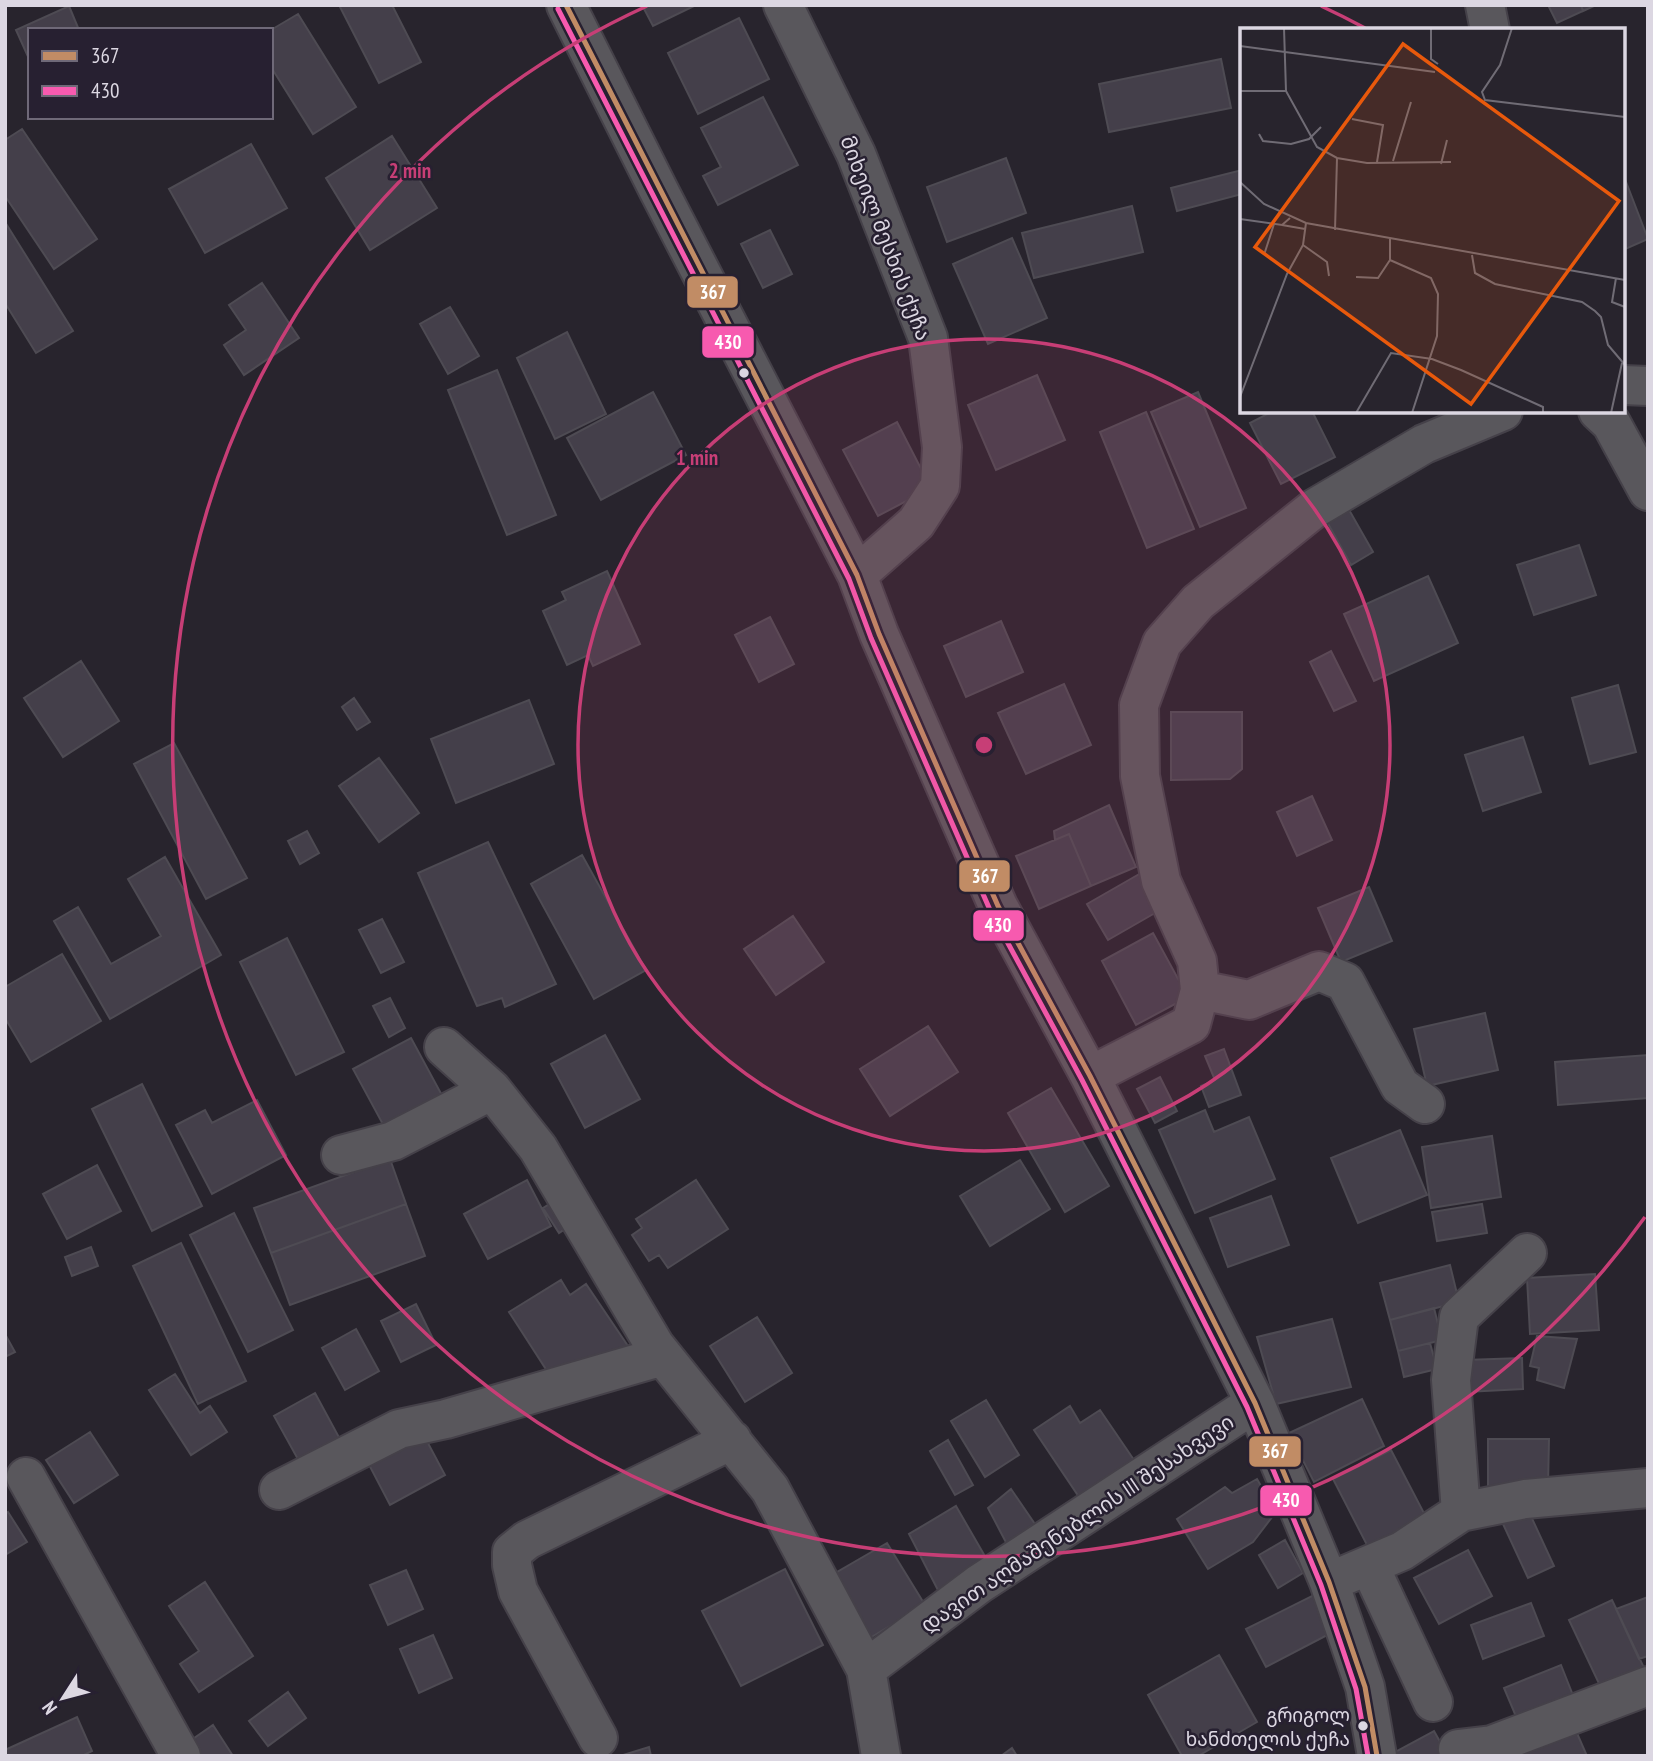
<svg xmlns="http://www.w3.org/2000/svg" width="1653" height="1761" viewBox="0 0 1653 1761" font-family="'PT Sans Narrow','Noto Sans Georgian',sans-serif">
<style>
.building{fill:#443f4a;stroke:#4e4b53;stroke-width:2}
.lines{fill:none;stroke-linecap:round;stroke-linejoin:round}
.minor-casing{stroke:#454149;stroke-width:42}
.minor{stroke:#59575c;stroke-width:38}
.bus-1-casing{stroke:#272031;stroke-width:10}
.bus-2-casing{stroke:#272031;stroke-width:10}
.bus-1{stroke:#c18c65;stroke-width:5}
.bus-2{stroke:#f75aaf;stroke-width:5}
.ring{fill:none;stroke:#c73e76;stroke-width:3.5}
.bus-dot{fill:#dcd7e2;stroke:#272031;stroke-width:2.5}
.labels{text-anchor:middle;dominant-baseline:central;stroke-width:5;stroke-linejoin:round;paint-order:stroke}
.bus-label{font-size:19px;fill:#dcd7e2;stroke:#272031;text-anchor:end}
.street-label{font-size:21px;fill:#dcd7e2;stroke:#272031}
.inset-road{fill:none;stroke:#706c75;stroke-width:2}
.view{fill:#e8590c;fill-opacity:0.15;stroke:#e8590c;stroke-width:3.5}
.inset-edge{fill:none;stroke:#dcd7e2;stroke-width:3.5}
.centre{fill:#c73e76;stroke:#272031;stroke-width:3.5}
.ring-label{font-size:21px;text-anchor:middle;font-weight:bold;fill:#c73e76;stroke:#272031;stroke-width:5;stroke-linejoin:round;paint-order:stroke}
.line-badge{stroke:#272031;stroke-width:2.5}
.badge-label{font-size:19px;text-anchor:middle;font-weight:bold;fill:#fff}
</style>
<rect width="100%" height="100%" fill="#28242d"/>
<path class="building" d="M339,5H392L421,62L379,83Z
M642,5H696L653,26Z
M1548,5H1581L1583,11L1557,23Z
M1581,5H1596L1583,11Z
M69,6L79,30H30V61L16,30Z
M298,14L356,107L313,134L271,67V30Z
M739,18L769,79L698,114L668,53Z
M1221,59L1231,108L1109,132L1099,84Z
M763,97L798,165L718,205L703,176L721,167L701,128Z
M22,129L97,239L54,269L5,196V140Z
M392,136L437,208L370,250L326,178Z
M251,144L287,208L205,253L169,189Z
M1006,158L1026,213L947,242L927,187Z
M1242,170V194L1177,211L1171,188Z
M1623,174L1648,239L1623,250Z
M1132,206L1143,252L1034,278L1022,233Z
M5,222L73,331L36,353L5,303Z
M770,230L792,274L763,288L741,244Z
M1012,238L1047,318L988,344L953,264Z
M262,283L299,338L244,375L224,345L246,330L229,305Z
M450,307L479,356L448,374L420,324Z
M567,332L606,414L555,439L517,358Z
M497,370L556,515L507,535L448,390Z
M1037,375L1065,440L996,470L968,405Z
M653,392L686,455L601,500L567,438Z
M1198,392L1246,508L1200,527L1151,412Z
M1273,411H1312L1335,457L1281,484L1250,423Z
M1146,412L1194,529L1147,548L1100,432Z
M897,422L931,488L878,516L843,450Z
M1348,508L1373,552L1351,565L1326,520Z
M1579,545L1596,595L1534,615L1517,565Z
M607,571L640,644L593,666L588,655L567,665L543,611L566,600L562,592Z
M1428,576L1458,643L1374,681L1344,614Z
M770,617L794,664L759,682L735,635Z
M1001,621L1023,672L966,697L944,646Z
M1331,651L1356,701L1334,711L1310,662Z
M81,661L119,721L63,757L24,698Z
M1064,684L1091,745L1026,774L998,713Z
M1618,685L1636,752L1590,764L1572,698Z
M354,698L370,722L357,730L342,707Z
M529,700L554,764L456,803L431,739Z
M1171,712H1242V769L1230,779L1171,780Z
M1523,737L1541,792L1483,811L1465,755Z
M174,743L247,878L206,899L134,764Z
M379,758L419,813L379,842L339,786Z
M1312,796L1332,840L1297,856L1277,812Z
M1109,805L1136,867L1091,886L1069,834L1055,840L1054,831Z
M307,831L319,853L300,864L288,841Z
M1069,834L1091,886L1039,909L1016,856Z
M488,842L556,984L505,1007L502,998L477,1006L418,873Z
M582,855L646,970L594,999L531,884Z
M165,857L221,955L110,1019L54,921L78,907L111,964L161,936L128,879Z
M1141,873L1162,909L1108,940L1087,904Z
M1369,887L1392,941L1341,962L1318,908Z
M793,916L824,962L776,995L744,949Z
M382,919L404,962L381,973L359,930Z
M1153,933L1188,997L1136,1025L1102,961Z
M287,938L344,1052L296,1075L240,962Z
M62,954L101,1021L31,1062L5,1018V987Z
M390,998L405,1028L389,1037L373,1006Z
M1485,1013L1498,1070L1427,1086L1414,1029Z
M928,1026L958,1072L890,1116L860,1069Z
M605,1035L640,1099L585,1128L551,1064Z
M411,1038L444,1099L386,1130L353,1069Z
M1224,1049L1241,1095L1209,1107L1201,1086L1215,1080L1205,1056Z
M1648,1055V1098L1558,1105L1555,1062Z
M1160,1077L1177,1111L1155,1123L1137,1089Z
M142,1084L202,1206L152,1231L92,1109Z
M1051,1088L1109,1186L1065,1212L1008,1113Z
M257,1100L286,1155L212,1194L176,1125L205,1110L212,1123Z
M1205,1110L1214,1132L1249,1117L1275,1179L1195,1213L1159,1130Z
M1400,1130L1427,1195L1358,1223L1331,1158Z
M1492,1136L1501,1197L1431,1208L1422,1147Z
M390,1159L406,1204L271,1253L254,1208Z
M1020,1160L1050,1209L990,1246L960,1196Z
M97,1165L121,1211L67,1239L43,1194Z
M527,1180L551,1226L488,1259L464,1214Z
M696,1180L728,1229L668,1268L659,1255L649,1261L632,1235L642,1228L636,1219Z
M1271,1196L1289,1245L1228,1267L1210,1218Z
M556,1200L571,1225L559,1233L543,1208Z
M406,1204L425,1256L290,1305L271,1253Z
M1482,1204L1487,1233L1437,1241L1432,1212Z
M234,1213L293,1330L248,1352L190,1235Z
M181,1243L246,1381L198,1404L133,1266Z
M91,1247L98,1266L72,1276L65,1257Z
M1450,1265L1459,1302L1390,1320L1380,1283Z
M1595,1274L1599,1330L1530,1334L1527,1278Z
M561,1280L570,1295L586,1284L628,1346L549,1374L509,1312Z
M416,1304L436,1345L401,1362L381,1321Z
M1434,1308L1442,1340L1398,1351L1390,1320Z
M757,1317L792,1373L745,1402L710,1346Z
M1332,1319L1351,1387L1276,1404L1257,1337Z
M356,1329L379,1371L345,1390L322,1348Z
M5,1334L15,1352L5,1357Z
M1537,1336L1577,1339L1564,1388L1537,1380L1539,1368L1530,1366Z
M1430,1343L1437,1369L1404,1377L1398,1351Z
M1522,1358L1523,1389L1466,1392L1465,1360Z
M175,1374L200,1413L210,1406L227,1432L191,1455L149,1390Z
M315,1393L341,1441L300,1463L274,1416Z
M1362,1399L1384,1446L1314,1482L1289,1433Z
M986,1400L1019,1455L985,1477L951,1421Z
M1070,1406L1080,1423L1100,1410L1134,1460L1081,1500L1034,1430Z
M421,1430L445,1475L390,1505L366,1459Z
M90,1432L118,1475L74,1503L46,1460Z
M1488,1439H1549L1548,1486H1488Z
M948,1440L973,1485L955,1495L930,1451Z
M1391,1450L1426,1517L1368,1547L1333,1479Z
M1257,1479L1276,1512L1253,1542L1208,1569L1177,1519L1225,1487L1232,1493Z
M1011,1489L1039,1530L1010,1550L988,1508Z
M956,1506L990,1565L941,1596L909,1534Z
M8,1512L27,1542L5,1555V1514Z
M1529,1512L1554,1566L1528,1578L1503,1524Z
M1285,1540L1303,1573L1278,1588L1259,1555Z
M887,1543L925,1605L863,1642L832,1575Z
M1468,1550L1492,1596L1439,1624L1414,1578Z
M785,1569L823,1645L741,1686L702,1611Z
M406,1570L423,1609L388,1625L370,1585Z
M205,1582L253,1656L199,1692L180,1664L199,1651L169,1606Z
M1316,1594L1335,1631L1266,1667L1246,1629Z
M1648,1597V1656L1639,1659L1616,1609Z
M1612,1600L1645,1670L1602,1690L1569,1620Z
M1531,1603L1544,1636L1483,1659L1471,1625Z
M433,1635L452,1678L419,1693L400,1649Z
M1219,1655L1257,1722L1198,1756H1182L1148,1695Z
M1561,1665L1576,1703L1520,1726L1504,1688Z
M288,1692L306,1718L268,1746L249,1721Z
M77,1717L92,1751L82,1756H5V1750Z
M1573,1724L1587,1756H1503Z
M213,1725L233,1756H195L187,1743Z
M1434,1731L1448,1756H1395V1752Z
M649,1747L651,1756H620Z
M1012,1748L1017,1756H1001Z"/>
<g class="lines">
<g class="minor-casing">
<path id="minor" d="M566,5L659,191L857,575L879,634L998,906L1090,1076L1255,1403L1329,1582L1365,1687L1377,1756
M783,5L856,154L928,338L942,447L940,486L916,523L857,575
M1485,5L1490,30
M1623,385L1648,386
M1598,411L1611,423L1648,491
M1200,990L1249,1000L1319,971L1345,982L1400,1086L1425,1104
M444,1047L492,1090L538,1148L655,1346L770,1489L866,1669L881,1756
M1090,1076L1191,1024L1200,990L1197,961L1161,881L1140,776L1139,705L1162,643L1198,602L1315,508L1424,444L1503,411
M341,1155L393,1141L492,1090
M26,1477L181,1756
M279,1490L399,1429L446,1419L663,1356
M1461,1512L1451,1380L1459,1317L1527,1253
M1369,1565L1433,1702
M1329,1582L1402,1551L1461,1512L1525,1499L1648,1488
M866,1669L979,1584L1255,1403
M598,1738L518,1591L512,1565V1552L527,1540L732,1440
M1458,1749L1492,1745L1648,1686"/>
</g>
<use href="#minor" class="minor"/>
<g class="bus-1-casing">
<path id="bus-1" d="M566,5L857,575L879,634L998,906L1090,1076L1255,1403L1329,1582L1365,1687L1377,1756"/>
</g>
<g class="bus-2-casing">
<path id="bus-2" d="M558,9L849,579L871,638L990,910L1082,1080L1247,1407L1321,1585L1356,1689L1368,1756"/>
</g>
<use href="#bus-1" class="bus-1"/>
<use href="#bus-2" class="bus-2"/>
</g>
<circle cx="984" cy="745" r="406" fill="#c73e76" fill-opacity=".12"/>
<g class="ring">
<circle cx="984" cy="745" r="406"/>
<path d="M1645 1217A812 812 0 1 1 647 6M1321 6A812 812 0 0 1 1365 28"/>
</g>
<g class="bus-dot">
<circle cx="744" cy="373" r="6"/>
<circle cx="1363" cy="1726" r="6"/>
</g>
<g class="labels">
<g class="bus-label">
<text x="1350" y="1715">გრიგოლ<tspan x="1350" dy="24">ხანძთელის ქუჩა</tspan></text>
</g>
<g class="street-label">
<text transform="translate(886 238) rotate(69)">მიხეილ მესხის ქუჩა</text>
<text transform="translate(1077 1523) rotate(-34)">დავით აღმაშენებლის III შესახვევი</text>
</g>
</g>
<g transform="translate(1240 28)">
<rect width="385" height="385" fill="#28242d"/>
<path class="inset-road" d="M44,0L46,63L77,119L97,130L127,135L211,134M191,0V31L198,36M272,0L260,37L242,64L245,72L385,89M0,18L195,44M0,63H46M112,91L143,97L137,134M19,106L23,113L51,116L69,111L81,99M153,133L171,74M201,136L207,112M0,154L24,176L66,195L385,252M0,191L42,197L50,190M42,197L65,201M95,202L97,130M150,211V232L191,250L198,266L197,308L172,385M63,217L87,234L89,248M24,227L34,196M232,227L235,245L255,256L342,274L355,283L361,289L368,317L385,337M116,249L138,250L150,232M376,250L372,274L385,279M0,369L47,246L63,217L66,195M116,385L151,325L192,331L221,342L303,379V385M371,385L382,335"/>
<path class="view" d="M163,16L379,173L231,376L15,219Z"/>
<rect width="385" height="385" class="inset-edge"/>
</g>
<circle cx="984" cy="745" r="10" class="centre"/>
<g class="ring-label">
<text x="410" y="178">2 min</text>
<text x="697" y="465">1 min</text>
</g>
<g class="line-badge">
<rect x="686" y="275" width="53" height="34" rx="7" fill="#c18c65"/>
<rect x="701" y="325" width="54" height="34" rx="7" fill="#f75aaf"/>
<rect x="958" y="859" width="53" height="34" rx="7" fill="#c18c65"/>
<rect x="972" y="909" width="53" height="33" rx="7" fill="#f75aaf"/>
<rect x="1248" y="1435" width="54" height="33" rx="7" fill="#c18c65"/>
<rect x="1259" y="1484" width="54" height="33" rx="7" fill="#f75aaf"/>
</g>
<g class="badge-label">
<text x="713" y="299">367</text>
<text x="728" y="349">430</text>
<text x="985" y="883">367</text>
<text x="998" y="932">430</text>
<text x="1275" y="1458">367</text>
<text x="1286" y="1507">430</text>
</g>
<rect width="1653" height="1761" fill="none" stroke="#dcd7e2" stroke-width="14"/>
<rect x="28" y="28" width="245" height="91" fill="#272031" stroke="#6f6978" stroke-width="2"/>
<rect x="42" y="51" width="35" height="10" fill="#c18c65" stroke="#6f6978" stroke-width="2"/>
<text x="91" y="63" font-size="21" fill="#dcd7e2">367</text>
<rect x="42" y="86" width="35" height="10" fill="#f75aaf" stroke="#6f6978" stroke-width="2"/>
<text x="91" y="98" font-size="21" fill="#dcd7e2">430</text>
<g transform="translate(63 1698) rotate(234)" stroke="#272031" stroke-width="5" paint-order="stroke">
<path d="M0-5L12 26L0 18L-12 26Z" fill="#dcd7e2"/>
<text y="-10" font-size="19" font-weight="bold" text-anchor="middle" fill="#dcd7e2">N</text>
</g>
</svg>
